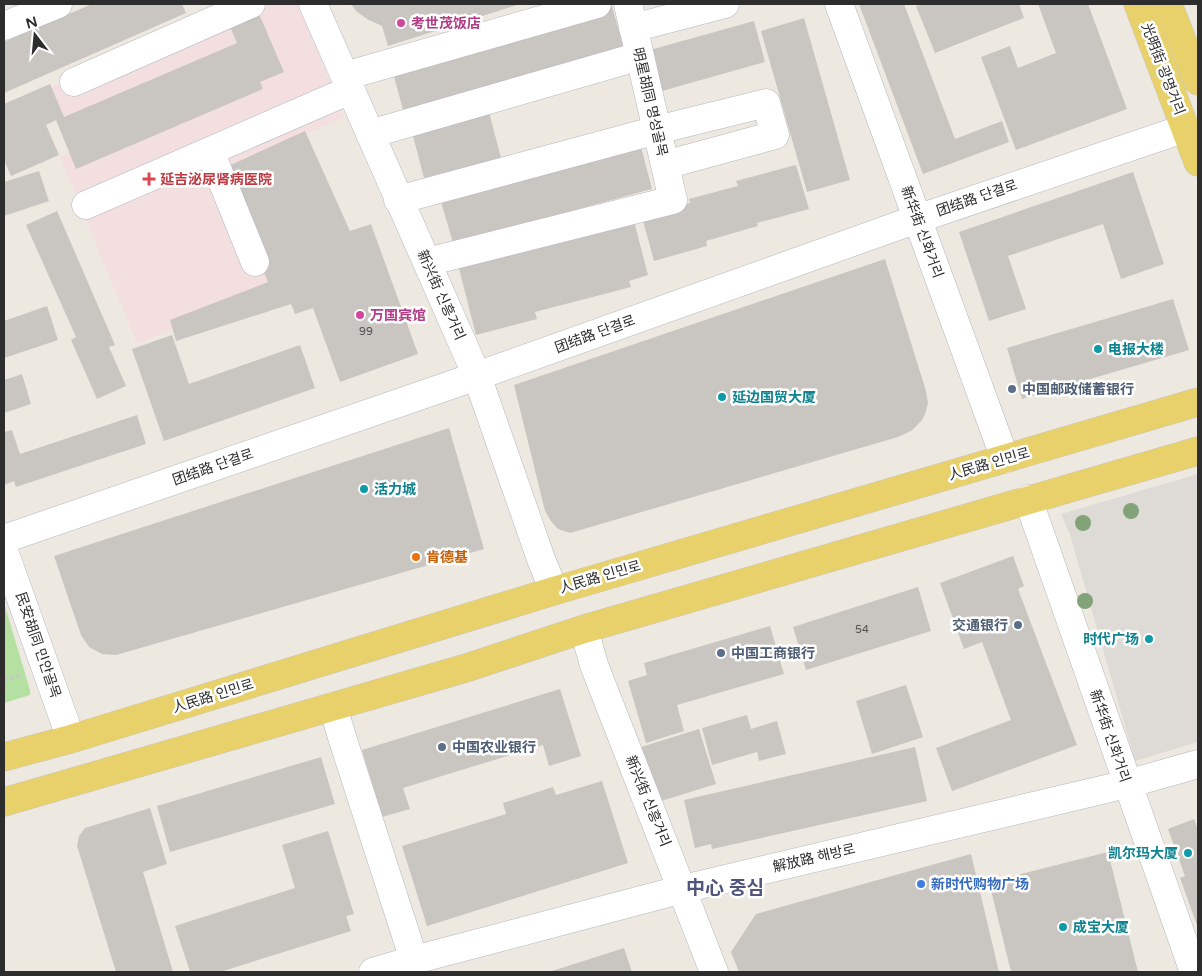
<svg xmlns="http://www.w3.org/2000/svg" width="1202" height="976" viewBox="0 0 1202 976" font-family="'Varela Round','Noto Sans SC','Noto Sans KR',sans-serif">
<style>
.medical{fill:#f3dfdf}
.green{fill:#b4e0a1}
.plaza{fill:#dedbd7}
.building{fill:#c9c5c0}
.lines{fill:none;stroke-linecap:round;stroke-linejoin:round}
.minor-casing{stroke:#b4b6bf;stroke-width:29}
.major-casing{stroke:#c8c8c8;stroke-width:29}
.path{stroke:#c8c8c8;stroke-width:3;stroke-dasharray:4 2.5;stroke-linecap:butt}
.minor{stroke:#fff;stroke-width:28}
.major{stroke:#e8d16b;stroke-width:28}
.tree{fill:#82a277}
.hotel-dot{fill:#d1479c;stroke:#fff;stroke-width:2}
.health-dot{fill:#e0444e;stroke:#fff;stroke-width:2}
.culture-dot{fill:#0f9aa8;stroke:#fff;stroke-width:2}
.service-dot{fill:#5c6f8a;stroke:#fff;stroke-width:2}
.food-dot{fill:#e8710a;stroke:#fff;stroke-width:2}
.shop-dot{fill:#3f7fe0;stroke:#fff;stroke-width:2}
.labels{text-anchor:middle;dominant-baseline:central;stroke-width:5;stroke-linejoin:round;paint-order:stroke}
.number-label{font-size:11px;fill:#545352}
.hotel-label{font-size:14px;font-weight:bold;fill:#b23c85;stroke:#fff;text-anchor:start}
.street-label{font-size:14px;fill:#2d2d2d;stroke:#fff}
.health-label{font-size:14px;font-weight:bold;fill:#be3a42;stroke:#fff;text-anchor:start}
.culture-label{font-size:14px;font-weight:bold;fill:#0d838f;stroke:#fff;text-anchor:start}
.service-label{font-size:14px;font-weight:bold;fill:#4e5e75;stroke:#fff;text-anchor:start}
.food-label{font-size:14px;font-weight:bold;fill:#c56008;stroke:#fff;text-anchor:start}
.shop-label{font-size:14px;font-weight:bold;fill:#366cbe;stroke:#fff;text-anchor:start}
.district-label{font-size:19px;font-weight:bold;fill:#50557c;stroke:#fff}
</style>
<rect width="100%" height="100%" fill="#ede9e1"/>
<path class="medical" d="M243,4H299L344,117L254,159L275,289L137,344L60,157L76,149L51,88Z"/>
<path class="green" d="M4,603L30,690V695L4,703Z"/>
<path class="plaza" d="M1198,474V742L1135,761L1070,535L1061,514Z"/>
<path class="building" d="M92,4H182L186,13L4,93V42Z
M351,4H520L388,46L382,26L367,19L356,11Z
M859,4H904L955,139L1002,121L1009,142L923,174Z
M922,4H1019L1024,18L935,53L916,6Z
M1038,4H1088L1127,109L1016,150L981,57L1010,46L1018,68L1056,53Z
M612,6L625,53L405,117L392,69Z
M259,14L284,72L260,82L263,89L76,169L56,120L46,125L59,155L11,176L4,160V104L50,84L64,117L237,43L230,27Z
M804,18L850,180L807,192L761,31Z
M754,21L765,62L662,91L650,50Z
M489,112L501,158L424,178L412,132Z
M305,131L350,231L371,224L418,354L340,382L313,308L295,314L291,304L176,341L170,320L268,282L222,169Z
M640,143L652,189L453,243L440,198Z
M796,165L809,209L757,223L758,226L706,241L707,246L654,261L642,217L690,203L689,199L738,186L736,181Z
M39,171L49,201L4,216V182Z
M1133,172L1164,264L1121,279L1103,224L1008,256L1026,309L989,321L959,232Z
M57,211L115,345L109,347L126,386L97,399L71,340L76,337L26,225Z
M634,221L648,275L629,281L631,287L535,312L537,319L476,335L456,257Z
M885,259L926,391L928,403L925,414L922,420L911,431L898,437L570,533L558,529L551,521L545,511L514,385Z
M1173,299L1189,350L1022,399L1007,348Z
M47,306L58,340L4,358V321Z
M172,335L189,384L300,345L315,388L164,441L132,349Z
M22,374L31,404L4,413V380Z
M137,415L146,444L16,487L14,481L4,485V432L12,430L20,454Z
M449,428L484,549L116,655L102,654L89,647L81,635L54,556Z
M1013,556L1024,586L1018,589L1077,745L952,791L936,748L1011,720L982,642L964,649L940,583Z
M918,587L931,631L806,670L793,627Z
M770,626L784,674L677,705L684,731L646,743L628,681L647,675L644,663Z
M906,685L923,737L872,754L856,701Z
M560,689L581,756L549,766L543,745L403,788L410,809L382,817L362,750Z
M747,715L751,729L777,721L786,754L759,761L757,752L712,765L702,728Z
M699,729L716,784L658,802L641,747Z
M915,747L927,801L712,849L711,844L695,848L684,800Z
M321,757L335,804L170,852L157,806Z
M602,781L628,863L427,926L402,846L506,814L503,803L553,787L556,795Z
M150,808L167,864L143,872L173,972H116L77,846L79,836L85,828Z
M1194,819L1198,830V928L1180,878L1185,876L1168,829Z
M328,831L354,914L346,916L351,931L220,972H190L175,926L295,888L282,845Z
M1108,852L1138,972H1011L989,882Z
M971,854L999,972H739L731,952L756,914Z
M624,948L632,972H549Z"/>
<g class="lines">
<g class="minor-casing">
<path id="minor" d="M313,4L477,376L541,559L554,591
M839,4L1005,459
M4,26L58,4
M633,28L725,4
M345,76L597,4
M74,82L251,4
M370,134L640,56
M210,151L255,262
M398,200L657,130L766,103L775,135L665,165
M86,205L350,90
M427,262L673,200L628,4
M1028,499L1194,972
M4,539L477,376L917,219L1186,128
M4,551L71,739
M584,629L594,665L714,972
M333,707L342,737L414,960
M373,972L414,960L683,889L1127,784L1198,764"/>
</g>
<g class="major-casing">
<path id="major" d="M1138,4L1198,162
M1168,4L1198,81
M4,757L71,739L554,591L1198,402
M4,802L466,668L584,629L1198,451"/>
</g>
<path class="path" d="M4,680L22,675"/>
<use href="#minor" class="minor"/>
<use href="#major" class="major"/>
</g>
<g class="tree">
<circle cx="1131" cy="511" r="8"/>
<circle cx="1083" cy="523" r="8"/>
<circle cx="1085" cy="601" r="8"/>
</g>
<g class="hotel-dot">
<circle cx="401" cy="23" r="5"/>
<circle cx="360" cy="315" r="5"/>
</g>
<path class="health-dot" d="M146.5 171.5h5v5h5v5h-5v5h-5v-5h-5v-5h5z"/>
<g class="culture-dot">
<circle cx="1098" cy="349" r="5"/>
<circle cx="722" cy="397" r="5"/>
<circle cx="364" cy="489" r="5"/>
<circle cx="1149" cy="639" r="5"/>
<circle cx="1188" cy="853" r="5"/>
<circle cx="1063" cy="927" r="5"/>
</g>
<g class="service-dot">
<circle cx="1012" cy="389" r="5"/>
<circle cx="1018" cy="625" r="5"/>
<circle cx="721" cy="653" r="5"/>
<circle cx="442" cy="747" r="5"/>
</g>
<circle class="food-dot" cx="416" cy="557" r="5"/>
<circle class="shop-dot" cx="921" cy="884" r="5"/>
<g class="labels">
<g class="number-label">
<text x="366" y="331">99</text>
<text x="862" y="629">54</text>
</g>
<g class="hotel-label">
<text x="411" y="23">考世茂饭店</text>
<text x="370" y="315">万国宾馆</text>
</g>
<g class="street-label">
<text transform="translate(1163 69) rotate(69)">光明街 광명거리</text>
<text transform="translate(650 102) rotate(77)">明星胡同 명성골목</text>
<text transform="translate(977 198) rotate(-19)">团结路 단결로</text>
<text transform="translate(922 232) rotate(70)">新华街 신화거리</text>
<text transform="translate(441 295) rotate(66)">新兴街 신흥거리</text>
<text transform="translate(595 334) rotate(-20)">团结路 단결로</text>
<text transform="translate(989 464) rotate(-16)">人民路 인민로</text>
<text transform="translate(213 467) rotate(-19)">团结路 단결로</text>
<text transform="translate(600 577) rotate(-16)">人民路 인민로</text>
<text transform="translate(38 645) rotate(71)">民安胡同 민안골목</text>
<text transform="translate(213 696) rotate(-17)">人民路 인민로</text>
<text transform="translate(1110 736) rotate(71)">新华街 신화거리</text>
<text transform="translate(648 801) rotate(68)">新兴街 신흥거리</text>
<text transform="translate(814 858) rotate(-13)">解放路 해방로</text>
</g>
<g class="health-label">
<text x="160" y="179">延吉泌尿肾病医院</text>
</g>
<g class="culture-label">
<text x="1108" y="349">电报大楼</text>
<text x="732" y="397">延边国贸大厦</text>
<text x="374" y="489">活力城</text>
<text x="1139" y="639" text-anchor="end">时代广场</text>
<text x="1178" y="853" text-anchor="end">凯尔玛大厦</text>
<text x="1073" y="927">成宝大厦</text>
</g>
<g class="service-label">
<text x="1022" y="389">中国邮政储蓄银行</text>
<text x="1008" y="625" text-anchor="end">交通银行</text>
<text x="731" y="653">中国工商银行</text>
<text x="452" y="747">中国农业银行</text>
</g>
<g class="food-label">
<text x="426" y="557">肯德基</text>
</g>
<g class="shop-label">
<text x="931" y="884">新时代购物广场</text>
</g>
<g class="district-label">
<text x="725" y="888">中心 중심</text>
</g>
</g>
<rect width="1202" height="976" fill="none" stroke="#2d2d2d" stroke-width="10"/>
<g transform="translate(35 35) rotate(344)" stroke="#ffffff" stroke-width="4" paint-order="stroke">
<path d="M0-4L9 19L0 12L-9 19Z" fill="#2d2d2d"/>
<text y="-8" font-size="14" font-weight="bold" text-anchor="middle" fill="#2d2d2d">N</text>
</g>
</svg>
